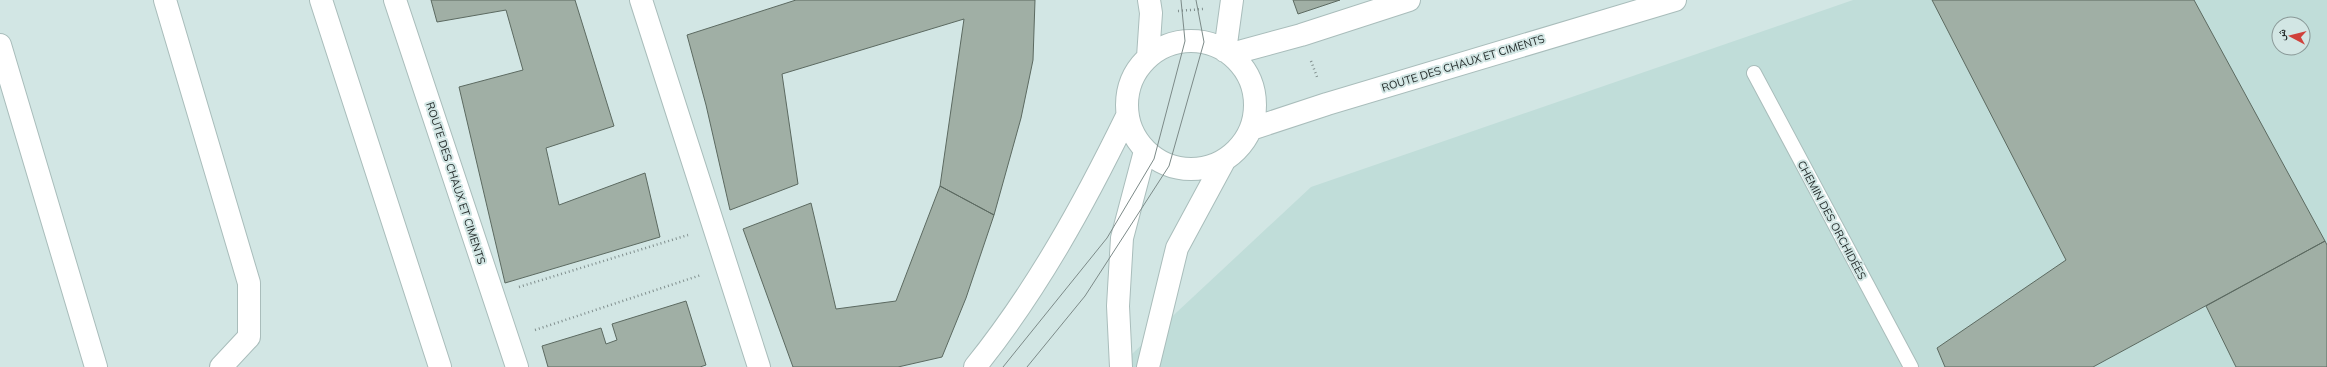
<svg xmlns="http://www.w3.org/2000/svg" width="2327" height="367" viewBox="0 0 2327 367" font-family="Mulish,'Noto Naskh Arabic',sans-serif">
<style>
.built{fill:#c0ddd9;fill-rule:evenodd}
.building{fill:#a0afa5;stroke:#5c6a61}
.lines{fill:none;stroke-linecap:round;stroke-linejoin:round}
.lane-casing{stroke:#a9bdbb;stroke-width:16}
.street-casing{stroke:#a9bdbb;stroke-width:24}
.path{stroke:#818f8e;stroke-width:2.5;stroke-dasharray:1 3;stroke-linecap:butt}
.lane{stroke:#fff;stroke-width:14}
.street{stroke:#fff;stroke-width:22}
.tram{stroke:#7c8a88;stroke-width:1}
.labels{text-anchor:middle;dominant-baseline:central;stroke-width:4;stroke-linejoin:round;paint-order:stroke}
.street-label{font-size:11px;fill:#1f2625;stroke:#d2e6e4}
</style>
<rect width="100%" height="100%" fill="#d2e6e4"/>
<path class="built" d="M1853,0H2327V367H1118L1311,187ZM2279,24H2303V48H2279Z"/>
<path class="building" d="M431,0H575L614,126L546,148L559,205L645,173L660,237L505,283L459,87L523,70L506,10L437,22Z
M796,0H1035L1033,60L1021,118L994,215L940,186L964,19L782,74L798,184L730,210L706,105L687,35Z
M1293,0H1340L1298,14Z
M1932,0H2194L2325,241L2093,367H1945L1937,348L2066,260Z
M940,186L994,215L966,298L942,357L898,367H793L743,229L811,203L836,309L896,301Z
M2325,241L2327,245V367H2236L2206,306Z
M686,301L706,365L700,367H548L542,346L601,328L606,344L617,340L612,324Z"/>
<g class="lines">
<g class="lane-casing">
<path id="lane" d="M1754,73L1911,367"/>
</g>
<g class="street-casing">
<path id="street" d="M165,0L249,283V337L221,367
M321,0L440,367
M395,0L517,367
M641,0L759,367
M1127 105a64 64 0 1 1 128 0a64 64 0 1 1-128 0Z
M0,45L96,367
M1225,51L1232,0
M1231,54L1301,35L1409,0
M1148,57L1151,13L1149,0
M1251,129L1327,104L1675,0
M975,367C1037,290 1084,204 1127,116
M1121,367L1118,306L1122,238L1145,151
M1148,367L1177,248L1224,161"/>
</g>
<path class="path" d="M1178,11L1203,9
M1311,61L1317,77
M519,287L688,235
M535,330L701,275"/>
<use href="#lane" class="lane"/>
<use href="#street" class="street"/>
<path class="tram" d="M1003,367L1107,238L1154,159L1185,41L1181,0
M1027,367L1085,296L1169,166L1204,42L1196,0"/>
</g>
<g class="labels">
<g class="street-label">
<text transform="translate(1463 63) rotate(-17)">ROUTE DES CHAUX ET CIMENTS</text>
<text transform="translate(456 183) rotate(72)">ROUTE DES CHAUX ET CIMENTS</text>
<text transform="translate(1832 220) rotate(62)">CHEMIN DES ORCHIDÉES</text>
</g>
</g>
<g transform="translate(2291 36) rotate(277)"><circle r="19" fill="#d2e6e4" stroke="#8a9998"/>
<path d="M0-3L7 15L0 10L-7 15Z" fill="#d0413b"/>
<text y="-6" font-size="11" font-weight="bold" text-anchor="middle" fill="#1f2625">ش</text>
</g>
</svg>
